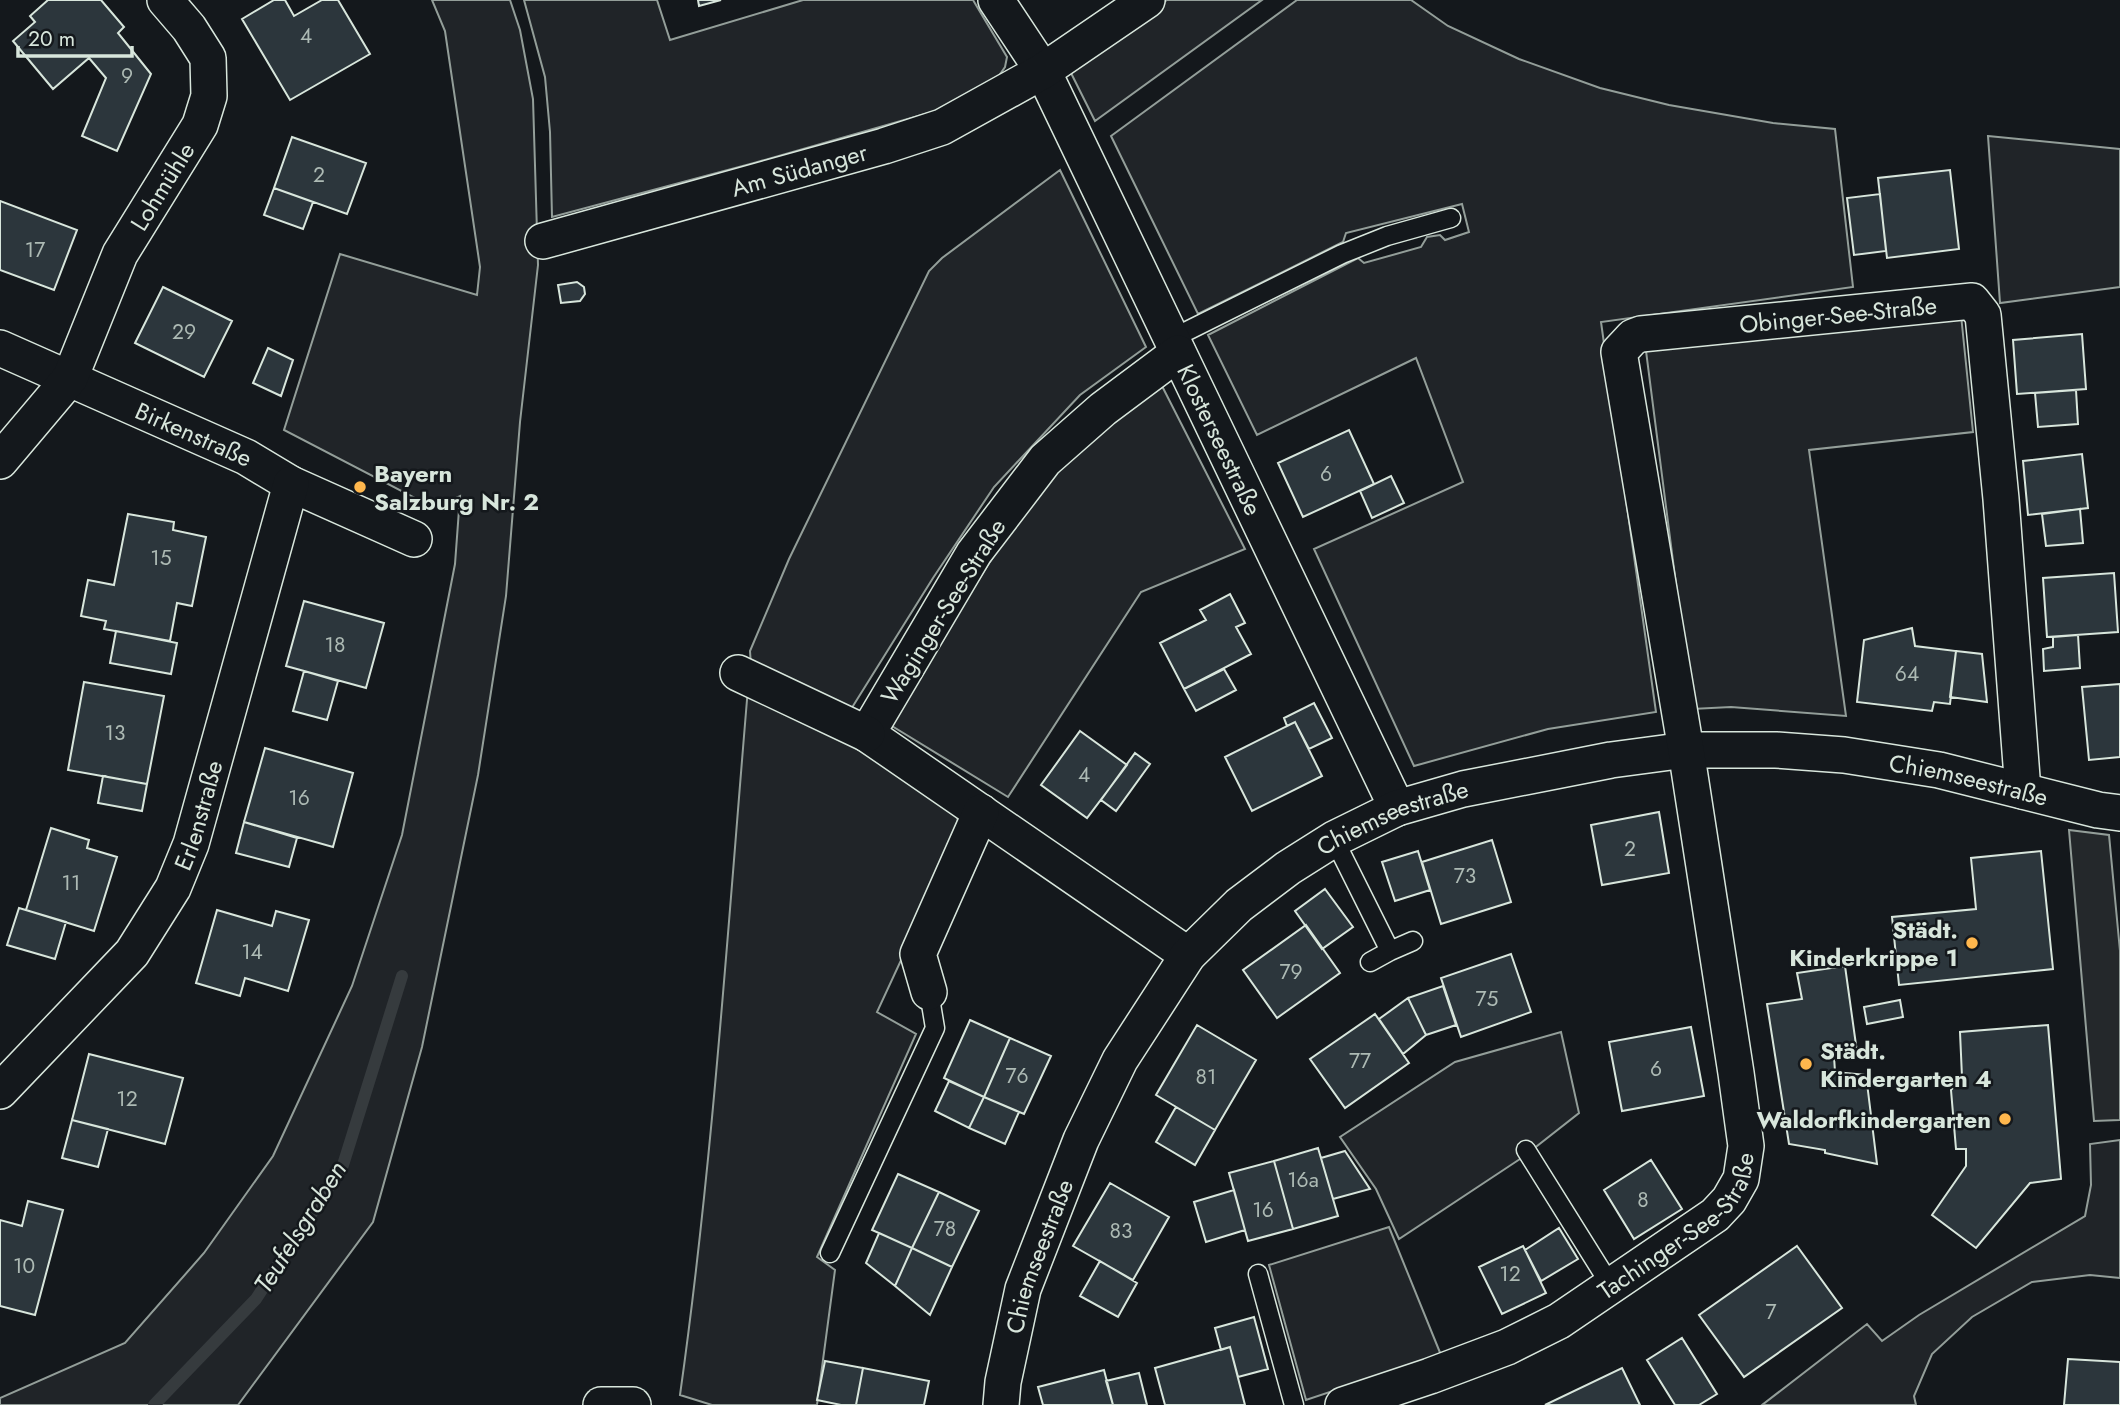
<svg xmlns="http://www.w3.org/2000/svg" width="2120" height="1405" viewBox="0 0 2120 1405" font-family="Jost,sans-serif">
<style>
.green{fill:#202428;stroke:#939e99;stroke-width:2}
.parking{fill:#24282b;stroke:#939e99;stroke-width:2}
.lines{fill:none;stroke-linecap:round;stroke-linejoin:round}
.stream{stroke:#363b3e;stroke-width:12}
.building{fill:#2c363c;stroke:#d8e6dc;stroke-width:2}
.lane-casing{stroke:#d8e6dc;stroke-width:21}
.street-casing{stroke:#d8e6dc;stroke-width:38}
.lane{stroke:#14181c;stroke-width:18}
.street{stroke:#14181c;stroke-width:35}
.poi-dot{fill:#ffb74d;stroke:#14181c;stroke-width:2.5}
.labels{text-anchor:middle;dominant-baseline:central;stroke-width:5;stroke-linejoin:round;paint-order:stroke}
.number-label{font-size:21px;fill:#adbab4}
.street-label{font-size:24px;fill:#d8e6dc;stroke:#14181c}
.poi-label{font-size:24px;font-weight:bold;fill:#d8e6dc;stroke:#14181c;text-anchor:start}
.water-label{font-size:26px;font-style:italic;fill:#d8e6dc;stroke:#14181c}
</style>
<rect width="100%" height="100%" fill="#14181c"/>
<path class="green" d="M432,0H510L520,30L533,99L538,265L520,422L506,596L478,775L422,1047L373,1222L238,1405H0V1398L125,1343L204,1253L273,1156L352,986L402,835L455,564L460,496L434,508L284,430L340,254L477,295L480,267L445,31Z
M524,0H657L670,40L803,0H973L1007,57L1005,67L989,90L946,108L754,163L552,217L550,132L545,77Z
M1167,0H1262L1095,121L1068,67Z
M1297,0H1411L1448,26L1519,59L1600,88L1669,105L1773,123L1835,129L1853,287L1601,322L1656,712L1548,729L1414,766L1314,549L1463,482L1416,358L1257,435L1208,335L1358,258L1364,263L1421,247L1427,237L1440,235L1445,240L1469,232L1462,204L1346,233L1343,242L1198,314L1111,136Z
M1988,136L2120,149V287L2000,303Z
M1060,170L1146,347L1080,395L994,487L933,578L848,714L751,666L750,651L789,559L929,271L942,258Z
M1961,315L1973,432L1809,450L1846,716L1731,707L1692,709L1646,351Z
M1161,384L1245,549L1141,592L1008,797L887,723L1032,496L1076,450Z
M748,688L797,708L957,812L959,835L877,1012L916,1034L817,1257L835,1270L817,1405H712L680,1395C713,1161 728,924 748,688Z
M1561,1032L1579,1113L1523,1157L1399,1239L1376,1189L1340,1137L1455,1062Z
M2120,1140V1278L2090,1275L2032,1282L1972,1317L1932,1354L1914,1396L1916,1405H1762L1867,1324L1882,1341L1919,1315L2085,1216L2091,1185L2090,1144Z
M1389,1227L1441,1355L1306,1400L1269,1265Z"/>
<path class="parking" d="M2069,830L2109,835L2120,951V1120L2094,1121Z"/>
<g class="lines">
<path class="stream" d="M154,1405L256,1299L343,1165L402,976"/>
</g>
<path class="building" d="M48,0H101L124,27L118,33L151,74L117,151L82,136L106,78L89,58L53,89L13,41L35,22L30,16Z
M274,0H285L294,16L322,0H338L370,54L290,100L242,19Z
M698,0H721L699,6Z
M292,137L366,163L347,214L274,188Z
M1950,170L1959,249L1887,258L1878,178Z
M274,188L313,202L303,229L264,215Z
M1880,194L1886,251L1854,255L1847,198Z
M0,201L77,230L54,290L0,270Z
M577,282L584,287L585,294L580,301L561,303L558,285Z
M163,287L232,321L204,377L135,343Z
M2082,334L2086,389L2017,394L2013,340Z
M268,348L293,360L281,396L253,383Z
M2076,390L2078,424L2038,427L2035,393Z
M1349,430L1374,484L1303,517L1278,463Z
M2082,454L2088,508L2028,515L2023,461Z
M1391,476L1404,503L1372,518L1360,491Z
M2080,509L2083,543L2046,546L2042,514Z
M128,514L174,522L173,530L206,537L192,606L177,603L170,641L104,629L106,621L81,616L88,580L114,585Z
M2114,573L2118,632L2047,637L2043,578Z
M1230,594L1245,623L1236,627L1251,654L1184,689L1160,643L1206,620L1200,610Z
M304,601L384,623L366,688L286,666Z
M1912,628L1915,646L1956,651L1950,704L1934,702L1932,711L1857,702L1864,640Z
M116,631L177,643L171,674L110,663Z
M2078,635L2080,668L2044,671L2043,649L2053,647V637Z
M1956,651L1982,654L1987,702L1950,697Z
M1224,669L1236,690L1196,711L1184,689Z
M304,671L338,681L327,720L293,711Z
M84,682L164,696L147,784L68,770Z
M2120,684V757L2089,760L2082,687Z
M1314,703L1332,738L1309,749L1295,722L1287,726L1284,718Z
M1295,722L1322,776L1252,811L1225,757Z
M1080,731L1127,765L1087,818L1041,785Z
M265,748L353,773L333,847L244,822Z
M1135,753L1150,764L1116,811L1101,800Z
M103,776L147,784L142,811L98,803Z
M1659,812L1669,873L1602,885L1591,825Z
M244,822L297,838L289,867L236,853Z
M51,828L89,840L87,848L117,857L94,931L26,910Z
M1492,840L1511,902L1441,924L1422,862Z
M1418,851L1430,890L1395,901L1382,862Z
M2041,851L2053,969L1899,985L1892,917L1976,909L1971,858Z
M1325,889L1353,927L1322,949L1295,911Z
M19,908L66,922L55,959L7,945Z
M217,910L272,926L276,911L309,920L288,991L245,978L240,996L196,983Z
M1306,925L1340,973L1277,1018L1243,970Z
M1511,954L1531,1012L1461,1037L1441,978Z
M1845,966L1857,1052L1834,1056L1835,1072L1866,1075L1877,1164L1825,1153V1150L1789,1144L1767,1004L1802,999L1797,973Z
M1443,986L1456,1025L1426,1035L1408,998Z
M1408,998L1426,1035L1403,1054L1379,1019Z
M1900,1000L1903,1017L1867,1024L1864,1007Z
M1375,1014L1409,1063L1345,1108L1310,1059Z
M970,1020L1010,1038L984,1097L944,1078Z
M1197,1025L1256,1060L1215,1130L1156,1095Z
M2048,1025L2061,1179L2030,1183L1976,1248L1932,1215L1966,1166V1149H1956L1951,1090L1962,1077L1960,1032Z
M1691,1027L1704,1096L1622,1111L1609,1042Z
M1010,1038L1051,1056L1024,1114L984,1097Z
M89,1054L183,1078L165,1144L72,1120Z
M949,1081L984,1097L969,1128L935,1111Z
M984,1097L1019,1112L1005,1144L969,1128Z
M1176,1107L1215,1130L1195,1165L1156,1142Z
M72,1120L108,1129L98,1167L62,1158Z
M1318,1148L1338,1216L1293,1229L1274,1161Z
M1345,1151L1370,1189L1333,1199L1321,1158Z
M1651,1160L1682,1209L1634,1239L1604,1190Z
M1274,1161L1293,1229L1248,1241L1229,1173Z
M898,1174L939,1192L912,1248L872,1230Z
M1110,1183L1169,1217L1133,1280L1073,1246Z
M1234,1190L1245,1230L1206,1242L1194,1202Z
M939,1192L979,1211L952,1267L912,1248Z
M28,1201L63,1210L35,1315L0,1306V1220L22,1226Z
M1559,1228L1578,1259L1541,1281L1525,1250Z
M879,1233L912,1248L895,1286L866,1263Z
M1523,1246L1546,1293L1502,1314L1479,1267Z
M1797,1246L1842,1308L1744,1377L1699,1315Z
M912,1248L952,1267L930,1315L895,1286Z
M1100,1261L1137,1283L1118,1317L1080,1296Z
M1254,1317L1268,1369L1238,1377L1230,1347L1221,1350L1215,1328Z
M1682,1338L1717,1394L1699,1405H1675L1647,1360Z
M1230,1347L1245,1405H1165L1155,1368Z
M2068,1359L2120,1362V1405H2064Z
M825,1361L863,1368L856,1405H841L817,1400Z
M863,1368L929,1381L924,1405H856Z
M1622,1368L1640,1405H1545Z
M1104,1370L1113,1405H1043L1038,1387Z
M1139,1373L1147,1405H1113L1106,1381Z"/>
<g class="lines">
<g class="lane-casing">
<path id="lane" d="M1171,339L1342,254L1387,236L1451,218
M1334,839L1390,951L1413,941
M1370,962L1390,951
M1526,1150L1611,1286
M830,1253L935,1028L929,992
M1258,1274L1294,1405"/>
</g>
<g class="street-casing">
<g id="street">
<path id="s1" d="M996,0L1043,71L1397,808"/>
<path id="s2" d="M543,241L884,146L942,127L1043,71L1147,0"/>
<path id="s3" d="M0,348L246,457L291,484L414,539"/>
<path d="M1178,353L1103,409L1045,460L974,553L867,734L1188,955"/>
<path id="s4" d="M0,461L70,378L120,254L200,125L209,96L208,58L189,28L165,0"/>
<path d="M738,673L867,734"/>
<path d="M929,992L918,954L981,812"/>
<path id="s5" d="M0,1091L132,953L173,888L191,844L291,484"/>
<path d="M601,1405H633"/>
<path id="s6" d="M1001,1405L1003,1382L1023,1289L1081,1140L1120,1060L1188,955L1239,905L1288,868L1334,839L1397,808L1463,789L1611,760L1686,750H1776L1844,755L1939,770L2098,810L2120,813"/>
<path id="s7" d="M1343,1405L1430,1376L1507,1347L1559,1321L1715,1215L1729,1200L1741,1179L1746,1146L1736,1073L1686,750L1619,352L1633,337L1641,334L1972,301L1983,315L2001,499L2023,791"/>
</g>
</g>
<use href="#lane" class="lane"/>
<use href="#street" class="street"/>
</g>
<g class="poi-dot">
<circle cx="360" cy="487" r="7"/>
<circle cx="1972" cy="943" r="7"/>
<circle cx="1806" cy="1064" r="7"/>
<circle cx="2005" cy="1119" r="7"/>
</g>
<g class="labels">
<g class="number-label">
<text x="306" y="36">4</text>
<text x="127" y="76">9</text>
<text x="319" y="175">2</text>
<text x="35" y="250">17</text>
<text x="184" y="332">29</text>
<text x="1326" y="474">6</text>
<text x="161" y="558">15</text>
<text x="335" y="645">18</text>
<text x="1907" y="674">64</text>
<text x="115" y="733">13</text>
<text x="1084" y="775">4</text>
<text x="299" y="798">16</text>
<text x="1630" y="849">2</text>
<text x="1465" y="876">73</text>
<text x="71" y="883">11</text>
<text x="252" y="952">14</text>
<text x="1291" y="972">79</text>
<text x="1487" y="999">75</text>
<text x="1360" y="1061">77</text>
<text x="1656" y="1069">6</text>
<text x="1017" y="1076">76</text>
<text x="1206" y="1077">81</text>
<text x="127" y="1099">12</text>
<text x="1303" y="1180">16a</text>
<text x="1643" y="1200">8</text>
<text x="1263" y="1210">16</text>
<text x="945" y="1229">78</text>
<text x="1121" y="1231">83</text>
<text x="24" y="1266">10</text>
<text x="1510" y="1274">12</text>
<text x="1771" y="1312">7</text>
</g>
<g class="street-label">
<text stroke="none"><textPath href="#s2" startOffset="266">Am Südanger</textPath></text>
<text stroke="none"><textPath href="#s4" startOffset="322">Lohmühle</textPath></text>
<text stroke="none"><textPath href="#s7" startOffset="1530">Obinger-See-Straße</textPath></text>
<text stroke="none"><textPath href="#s3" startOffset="212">Birkenstraße</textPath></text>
<text stroke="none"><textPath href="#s1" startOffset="494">Klosterseestraße</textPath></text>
<text transform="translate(943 611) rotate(-58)">Waginger-See-Straße</text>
<text stroke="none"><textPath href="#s6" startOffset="1330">Chiemseestraße</textPath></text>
<text stroke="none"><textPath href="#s5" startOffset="345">Erlenstraße</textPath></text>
<text stroke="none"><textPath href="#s6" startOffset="742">Chiemseestraße</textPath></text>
<text stroke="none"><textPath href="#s7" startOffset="387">Tachinger-See-Straße</textPath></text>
<text stroke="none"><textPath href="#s6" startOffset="154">Chiemseestraße</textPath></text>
</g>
<g class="poi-label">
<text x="374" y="473">Bayern<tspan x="374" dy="28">Salzburg Nr. 2</tspan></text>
<text x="1958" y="929" text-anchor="end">Städt.<tspan x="1958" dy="28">Kinderkrippe 1</tspan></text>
<text x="1820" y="1050">Städt.<tspan x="1820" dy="28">Kindergarten 4</tspan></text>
<text x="1991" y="1119" text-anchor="end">Waldorfkindergarten</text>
</g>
<g class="water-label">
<text transform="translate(300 1227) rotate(-58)">Teufelsgraben</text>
</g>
</g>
<path d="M18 46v10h114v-10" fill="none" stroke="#d8e6dc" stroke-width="3.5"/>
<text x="28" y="46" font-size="21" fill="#d8e6dc" stroke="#14181c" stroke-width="5" paint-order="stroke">20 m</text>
</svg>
